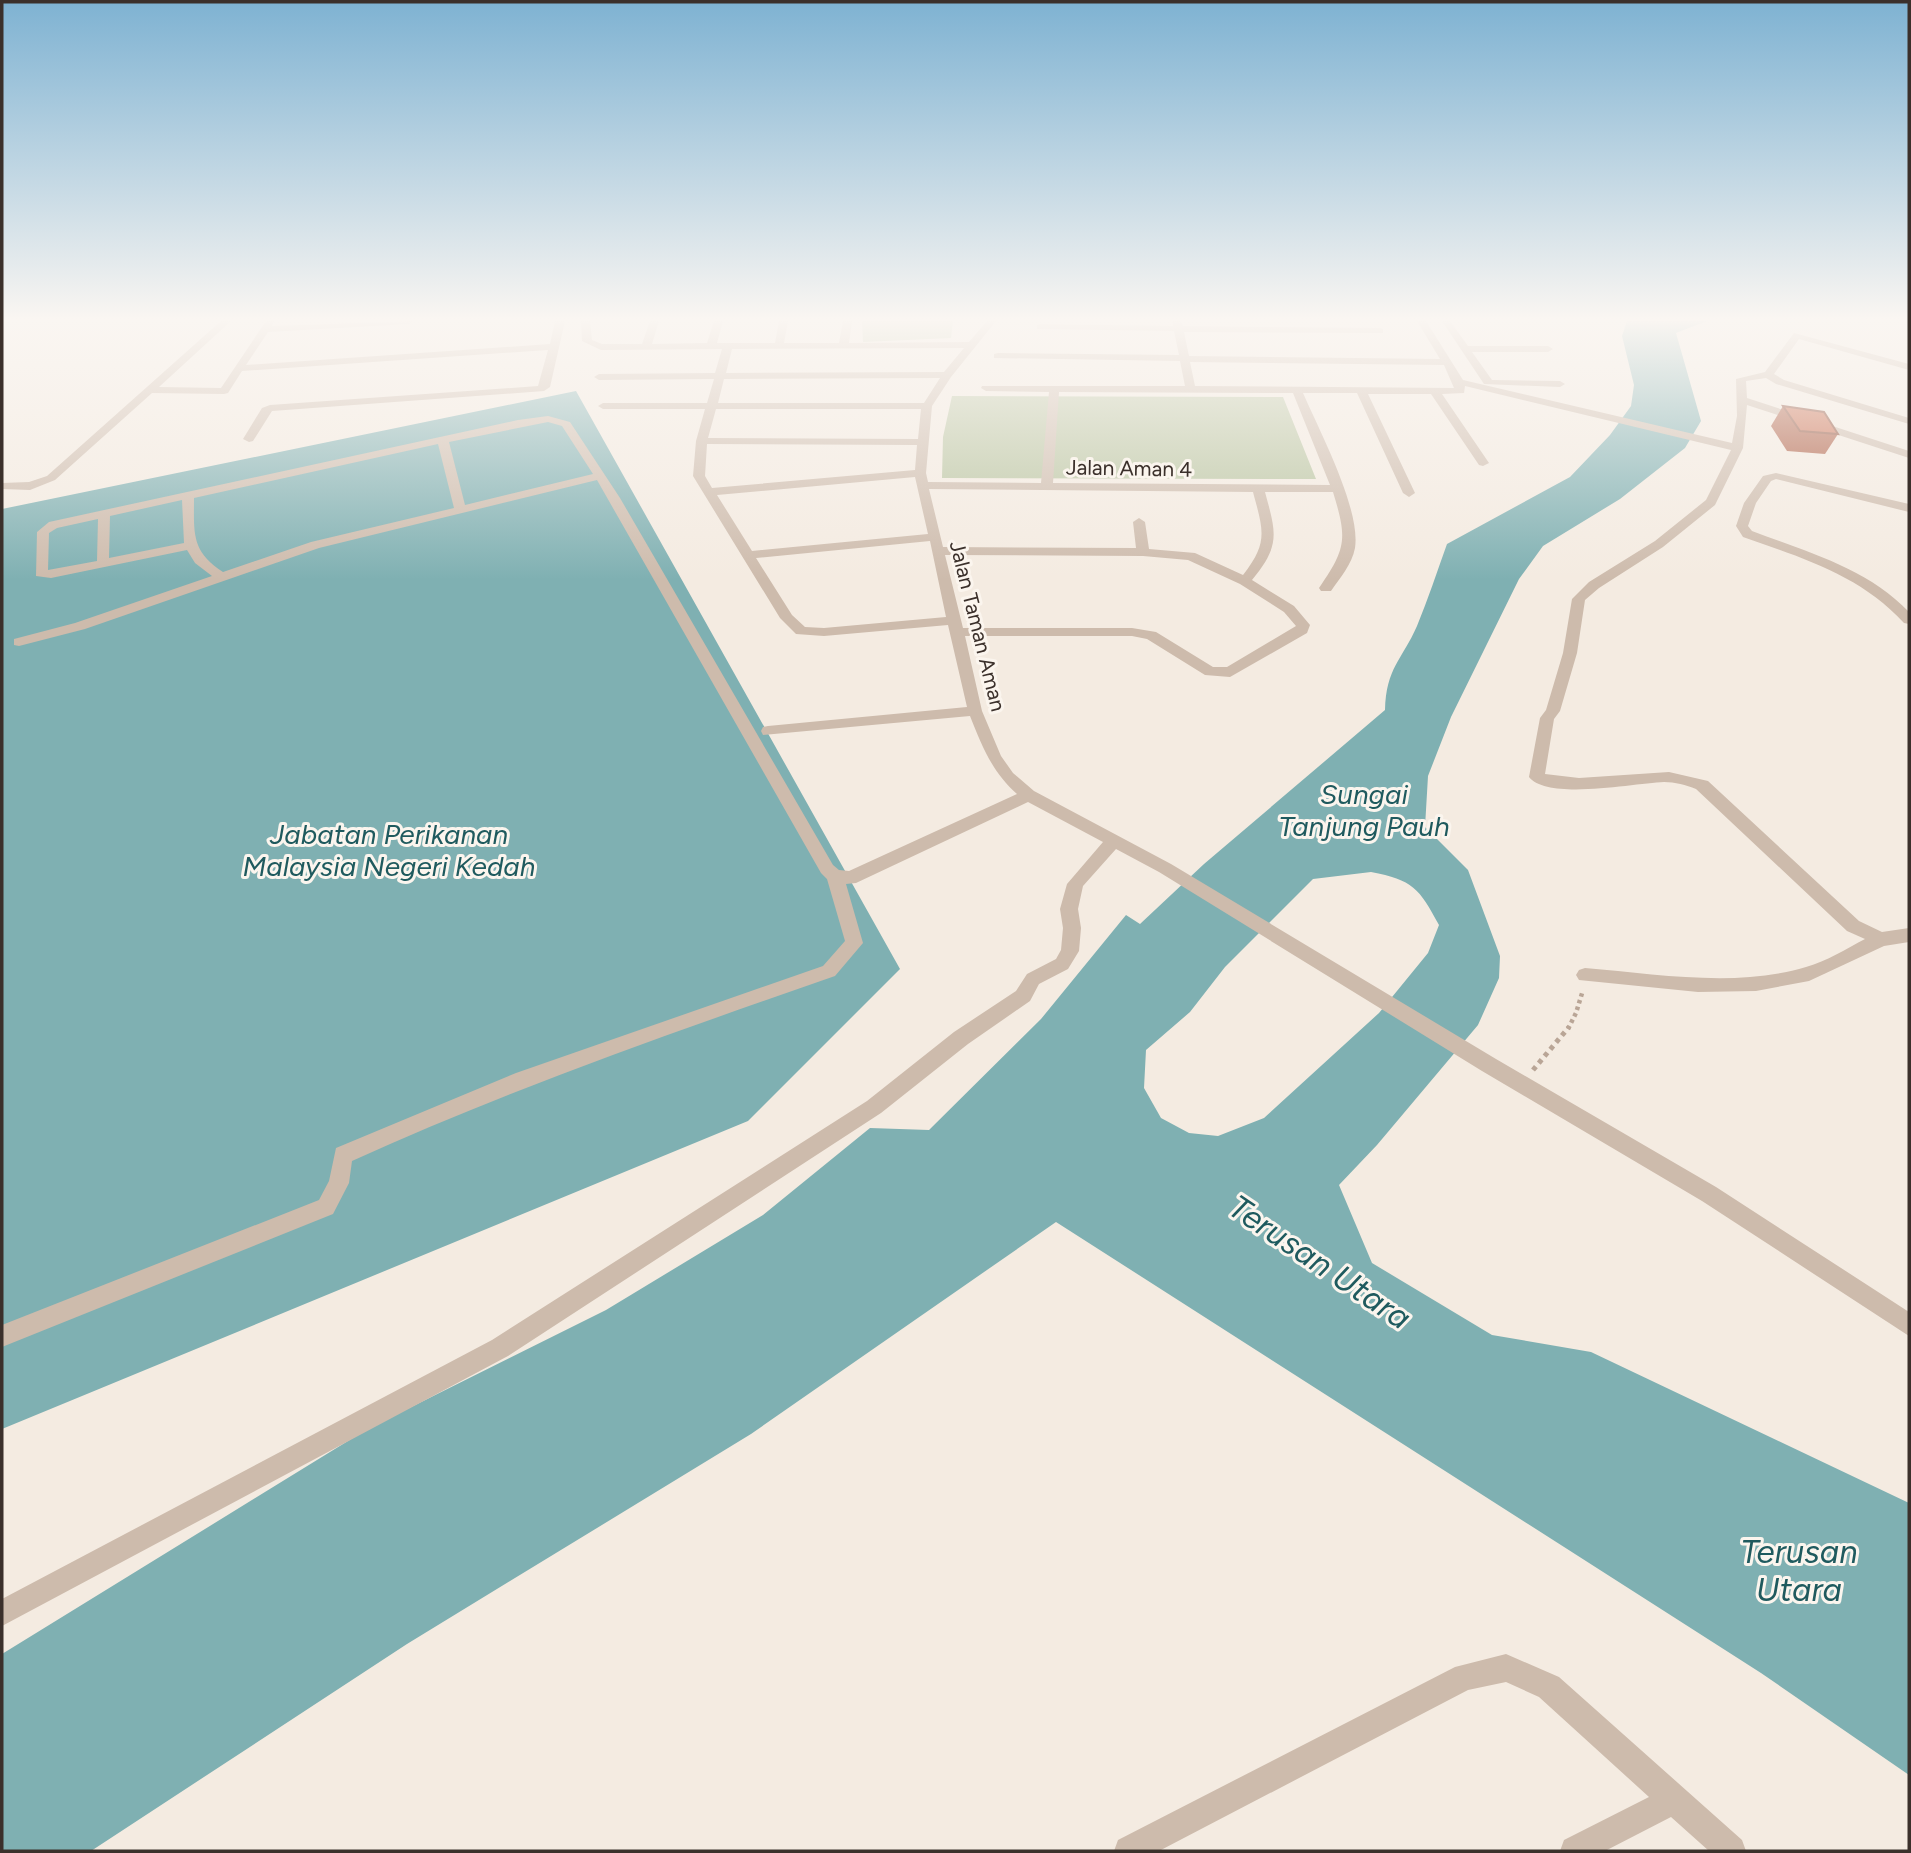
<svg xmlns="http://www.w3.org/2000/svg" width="1911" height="1853" viewBox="0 0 1911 1853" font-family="Figtree,sans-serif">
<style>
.green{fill:#b8c4a0}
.water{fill:#7fb0b2;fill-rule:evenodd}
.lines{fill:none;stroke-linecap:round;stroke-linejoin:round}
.path-far1{stroke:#b9a596;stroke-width:4.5;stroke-dasharray:3.5 3.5;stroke-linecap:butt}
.path{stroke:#b9a596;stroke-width:5;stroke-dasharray:4.5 4.5;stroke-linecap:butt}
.minor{fill:#cdbbac;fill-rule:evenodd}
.wall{fill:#ac5a40}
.building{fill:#c8694b;stroke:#8c4a34;stroke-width:2}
.labels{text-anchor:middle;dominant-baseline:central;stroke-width:6;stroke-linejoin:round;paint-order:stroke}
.far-street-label{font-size:21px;fill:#3b302b;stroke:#fbf5ee}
.water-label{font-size:28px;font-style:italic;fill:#1f5a5e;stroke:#fbf5ee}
.near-water-label{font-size:33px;font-style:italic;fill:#1f5a5e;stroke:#fbf5ee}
</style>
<rect width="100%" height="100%" fill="#f4ebe1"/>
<path class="green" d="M862,321H953L951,338L863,342Z
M952,396L1283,397L1316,479L942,478L943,437Z"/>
<path class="water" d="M1627,321H1707L1676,333L1701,421L1685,448L1620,499L1543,546L1519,579L1451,717L1428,776L1425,827L1468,870L1500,956L1499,978L1478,1025L1377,1145L1339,1185L1372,1263L1492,1335L1591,1352L1909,1503V1775L1761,1673L1056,1222L751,1434L407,1644L91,1851H2V1654L369,1428L606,1310L763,1215L870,1128L929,1130L1041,1019L1126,915L1140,924L1204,864L1385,710C1386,668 1402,660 1417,626C1428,599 1437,572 1447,544L1570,477L1610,435L1631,406L1634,385L1622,336ZM1371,872C1413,880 1419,888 1439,925L1428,953L1379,1013L1264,1118L1218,1136L1189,1133L1161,1118L1144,1088L1146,1050L1190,1012L1225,967L1313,879Z
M576,391L900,969L748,1121L2,1429V509Z"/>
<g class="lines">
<path class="path-far1" d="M1568,1029L1576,1013L1583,990"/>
<path class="path" d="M1533,1070L1569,1027"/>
<path class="minor" d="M221,321H231L159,387L221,388L266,321H274L272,326L414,321L409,324L268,332L246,365L550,344L555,321H565L550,387L544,391L272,411L253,441L249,442L243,439L262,408L270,405L538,386L548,350L242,371L228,393L224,394L152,393L55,480L30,490L2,489V483L29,482L47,476Z
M581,321H590L592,340L602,344H642L650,321H659L652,344L707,343L714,321H723L717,343H775L779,321H788L784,343H839L843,321H852L849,343L969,342L987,321H996L951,377L932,406L926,473L928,482L1041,483L1049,392L986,391L981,388L982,386H1185L1180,361L994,358V354L998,353L1179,355L1174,331L1037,329V325L1040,324L1173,326V321H1181L1183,326L1380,328L1383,329V333L1184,332L1189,356L1440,359L1417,321H1426L1463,380L1732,443L1737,416L1736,379L1765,372L1794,333L1909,364V370L1799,339L1774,374L1784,380L1909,418V424L1776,384L1766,378L1746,381L1747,398L1909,451V458L1747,405L1743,448L1715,505L1663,547L1599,588L1585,600L1577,653L1560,711L1554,719L1545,774L1579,778L1669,772L1708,781L1859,921L1882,932L1909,928V942L1884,946L1809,981L1756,991L1698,992L1579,980L1576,975L1579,970L1585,968C1657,974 1736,988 1806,967C1827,961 1846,949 1865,939L1847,931L1696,789C1686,785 1675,782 1664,782C1635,783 1548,801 1529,777L1540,718L1546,710L1563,653L1572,599L1589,582L1655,541L1706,500L1731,450L1465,386L1464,393L1442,394L1489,463L1483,466L1479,465L1431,394H1368L1415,493L1409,497L1403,493L1357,393H1303C1319,430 1361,509 1355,548C1352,564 1340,578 1331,591H1321L1319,588C1347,548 1347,538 1333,492H1265C1276,533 1281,545 1252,580L1294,606L1310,625L1307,633L1230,677L1205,675L1147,639L1132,636H965L982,711L1001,756L1013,773L1034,791L1171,864L1496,1059L1716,1187L1909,1312V1336L1702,1201L1482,1071L1159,872L1116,849L1083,886L1078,909L1081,928L1079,951L1068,969L1039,984L1030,1001L968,1044L881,1113L508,1356L2,1626V1599L492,1340L867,1101L954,1032L1016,991L1027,974L1056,959L1061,950L1063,928L1060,909L1067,884L1103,842L1028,802L856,883L846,884L863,943L835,976C672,1033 510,1089 352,1161L349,1183L333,1214L2,1347V1325L319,1200L329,1181L336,1148L516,1073L823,966L845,941L827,879L821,873L597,480L319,548L85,629L19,646L14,645V639L75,623L212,576L195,563L187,550L51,578L36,576L37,532L49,522L518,420L548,416L570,422L620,498L833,865L839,870L849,871L1017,794C992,772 982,746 970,716L763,735L761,731L763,727L768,726L967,707L948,625L824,636L796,634L780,618L693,476L696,441L705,409H603L598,406L603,403H707L714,379L599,380L594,377L599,374L715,373L722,349L601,350L582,341ZM964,348L944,372L726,373L732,349ZM1190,362L1444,365L1454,388L1195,386ZM940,378L924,403H718L724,379ZM1059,392L1293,393L1330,485L1053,483ZM716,409H921L918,439L708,438ZM548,422L562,426L593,474L465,505L449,442ZM438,444L454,508L311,542L223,572C191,551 194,533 194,498ZM707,444L917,445L915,470L712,488L705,476ZM915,477L928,534L752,551L717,495ZM929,489L1253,492C1263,530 1269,542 1243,575L1195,553L1149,549L1145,522L1139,518L1133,522L1136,548L943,547ZM182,500L184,543L109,558L110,516ZM98,519L97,561L48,570L49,533L57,528ZM930,541L946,617L824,628L805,627L792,615L756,558ZM945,555L1143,556L1188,560L1240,584L1284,612L1296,626L1227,667H1213L1156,632L1132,628H963Z
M1442,321H1450L1468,346H1548L1553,349L1548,352H1472L1492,380L1560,381L1565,384L1560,387L1484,384Z
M1776,473L1909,504V512L1776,479L1771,481L1756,503L1748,526L1752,531C1807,552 1867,568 1909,612V624L1904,623C1860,575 1802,558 1743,537L1736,526L1744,503L1763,476Z
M1506,1654L1559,1677L1742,1840L1746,1851H1709L1671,1817L1605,1851H1560L1564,1840L1649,1797L1539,1697L1506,1682L1468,1690L1159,1851H1114L1118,1840L1455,1667Z"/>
</g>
<path class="wall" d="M1783,406L1838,434L1825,454L1787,451L1771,426Z"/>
<path class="building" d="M1783,406L1824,412L1838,434L1800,431Z"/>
<linearGradient id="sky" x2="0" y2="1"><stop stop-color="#7eb2d2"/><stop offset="0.55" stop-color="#faf6f2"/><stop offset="1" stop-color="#faf6f2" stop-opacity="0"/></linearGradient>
<rect width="1911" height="580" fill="url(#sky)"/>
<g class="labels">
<g class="far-street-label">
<text transform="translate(1129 468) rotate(1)">Jalan Aman 4</text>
<text transform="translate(978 626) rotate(76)">Jalan Taman Aman</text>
</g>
<g class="water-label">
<text x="1364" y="794">Sungai<tspan x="1364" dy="32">Tanjung Pauh</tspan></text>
<text x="389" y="834">Jabatan Perikanan<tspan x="389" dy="32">Malaysia Negeri Kedah</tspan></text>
</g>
<g class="near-water-label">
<text transform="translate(1320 1262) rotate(34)">Terusan Utara</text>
<text x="1799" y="1551">Terusan<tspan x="1799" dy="38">Utara</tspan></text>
</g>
</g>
<rect width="1911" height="1853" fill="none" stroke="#3b302b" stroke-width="7"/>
</svg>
